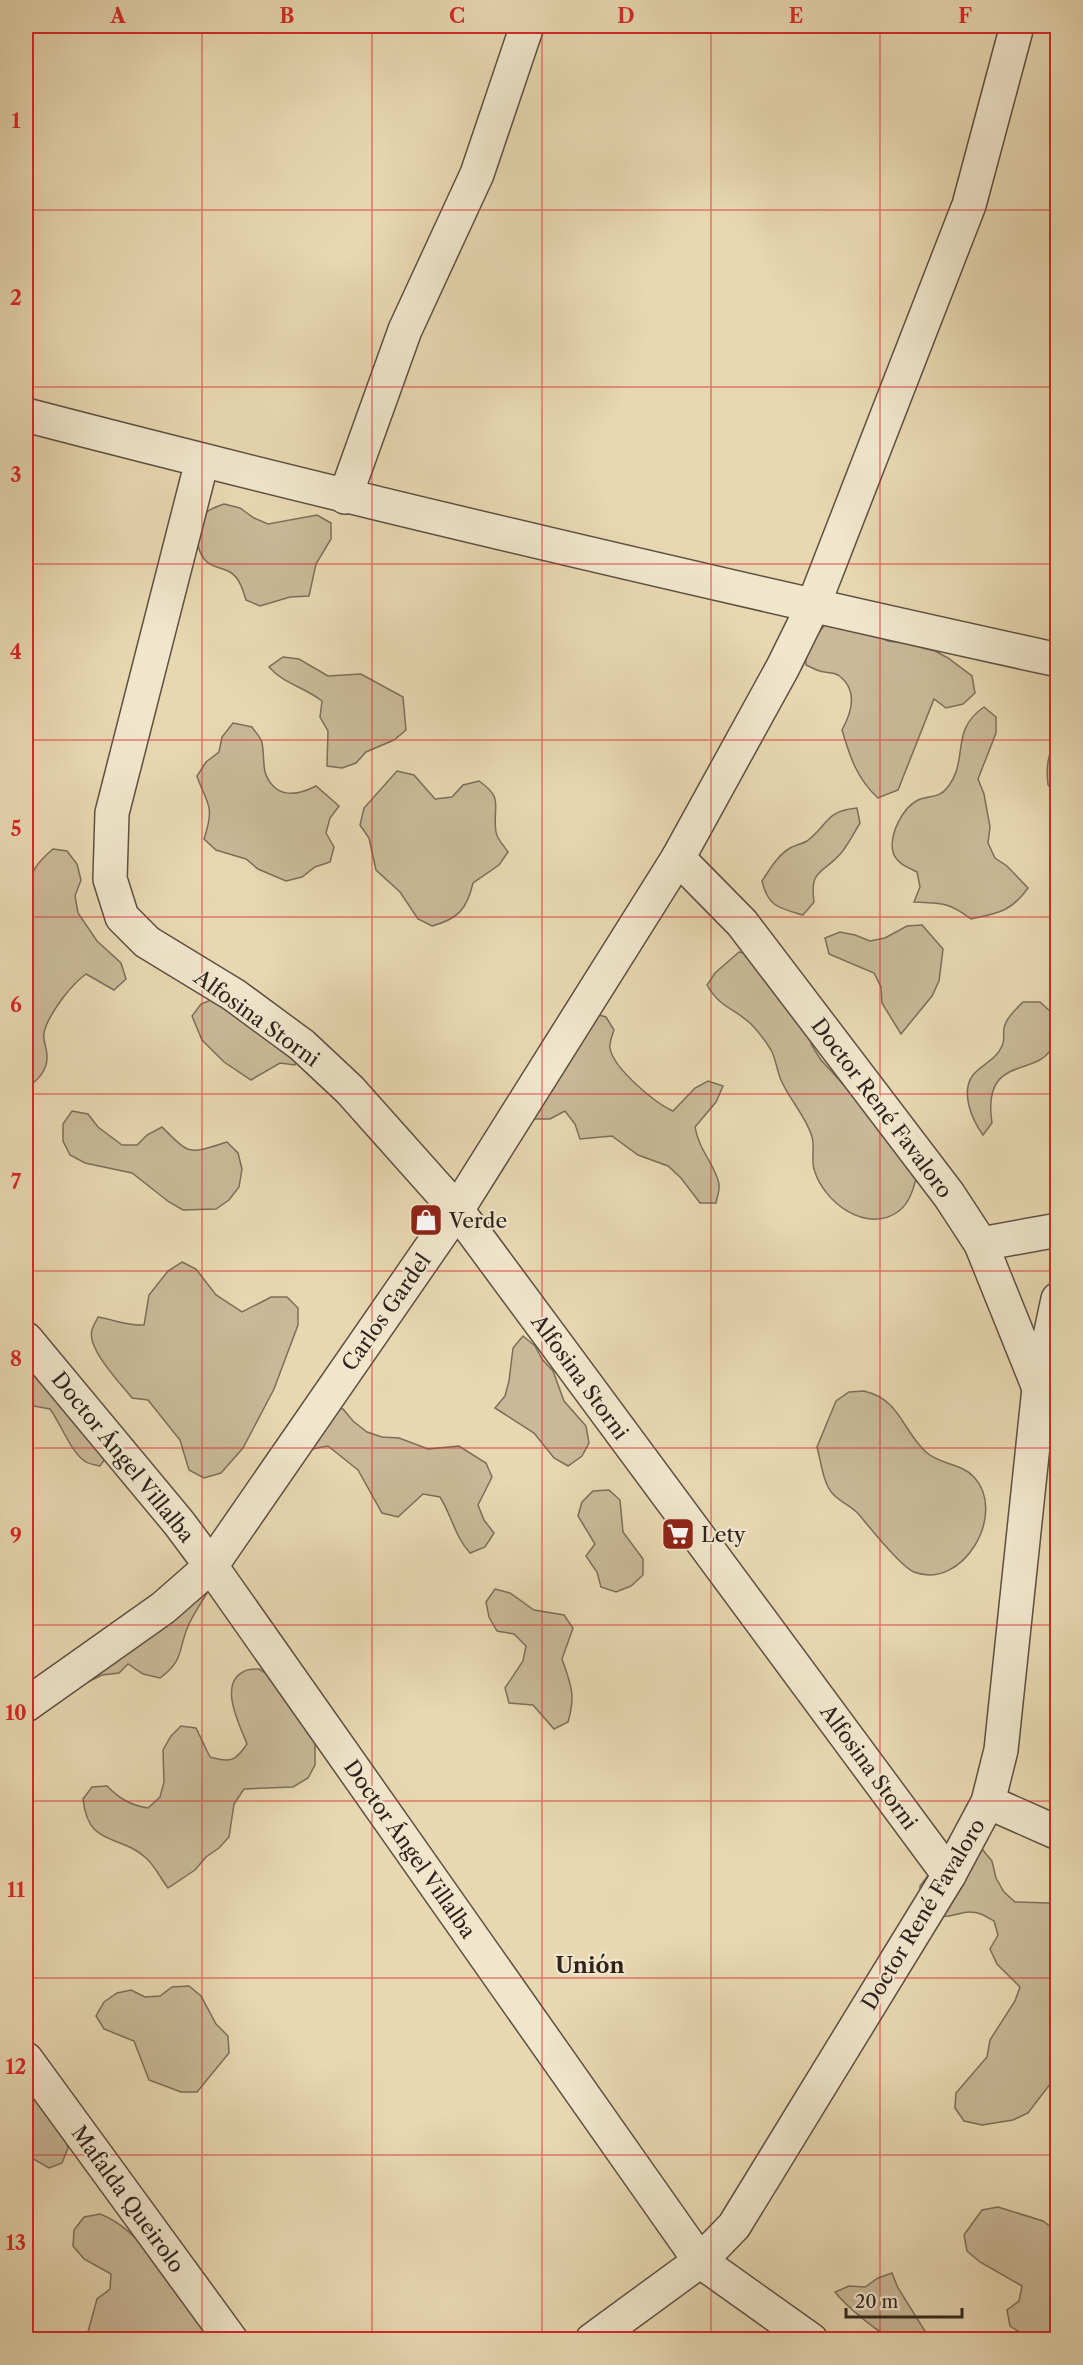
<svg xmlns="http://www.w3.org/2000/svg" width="1083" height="2365" font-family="'Libre Caslon Text',serif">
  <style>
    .green { fill: #c9b998; stroke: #7c6e5b; stroke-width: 1.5 }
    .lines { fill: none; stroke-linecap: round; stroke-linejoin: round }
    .minor-casing { stroke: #5d5043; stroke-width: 36 }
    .minor { stroke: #f0e6cc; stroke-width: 33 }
    .grid { fill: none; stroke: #d62828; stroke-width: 1.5; stroke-opacity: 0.55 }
    .labels { text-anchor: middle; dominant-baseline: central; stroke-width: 4.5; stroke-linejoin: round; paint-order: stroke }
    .street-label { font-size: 21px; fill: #2f231e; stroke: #f0e6cc }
    .poi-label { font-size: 21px; fill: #2f231e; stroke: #f0e6cc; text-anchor: start }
    .neighbourhood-label { font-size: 22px; font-weight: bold; fill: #2f231e; stroke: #f0e6cc }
    .neatline { fill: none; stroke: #d62828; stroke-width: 2 }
    .grid-label { font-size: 20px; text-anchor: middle; font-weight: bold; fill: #d62828 }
  </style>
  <rect width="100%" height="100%" fill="#e8d8b1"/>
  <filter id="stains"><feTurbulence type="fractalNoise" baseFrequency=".00333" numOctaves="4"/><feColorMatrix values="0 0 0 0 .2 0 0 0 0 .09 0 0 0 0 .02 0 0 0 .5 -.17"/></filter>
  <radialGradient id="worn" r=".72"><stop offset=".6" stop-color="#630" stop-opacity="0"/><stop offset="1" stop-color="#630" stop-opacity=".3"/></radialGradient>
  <g class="green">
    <path d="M224 504 240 508 254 518 268 524 317 515 331 523V539L316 564 309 596 290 597 260 606 246 600C243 590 239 577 230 572 221 567 212 568 205 560 194 548 196 524 207 512 211 508 219 506 224 504Z"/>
    <path d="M836 616 888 641 904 643 935 651 948 658 972 676 975 693 963 704 946 708 934 699 898 790 878 798C857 779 850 757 842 730 852 712 859 690 838 675 833 672 825 673 820 671 815 670 811 667 806 665L805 650 824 626Z"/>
    <path d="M283 657 299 659 328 676 361 674 403 697 406 730 394 740 366 752 356 763 342 768 327 766 328 731 320 717 322 701C303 686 285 685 269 667Z"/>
    <path d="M984 707 996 717V733L978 779 984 794 990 827 988 843 995 858 1007 866 1028 888C1011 912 998 913 971 919 949 902 941 903 914 902L920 887 917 872C907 867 896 863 893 852 889 835 902 808 918 800 927 795 939 799 947 788 970 759 949 731 984 707Z"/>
    <path d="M233 723 252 727C255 732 261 737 262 743 264 752 263 763 265 772 274 798 295 797 316 786L339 806 330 818 326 833 334 847 330 862 315 867 302 877 286 881 258 869 246 859 216 850 204 839C207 829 212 814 208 804 205 794 200 786 197 776L206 762 219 752 222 737Z"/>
    <path d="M1057 740 1058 794H1057L1048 785C1046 768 1047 755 1057 740Z"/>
    <path d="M397 771 414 775 435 799 452 797 463 785 479 781C505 799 492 806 496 832 497 839 504 846 508 852L499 865 473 883C467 909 458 919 432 926L418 919 400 892 376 870 369 838 360 825 364 808Z"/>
    <path d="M857 808 860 823C854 833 849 843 842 852 824 874 809 868 814 902L803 915C779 908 768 907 762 881 770 869 777 856 790 848 795 845 802 844 807 841 829 824 825 811 857 808Z"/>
    <path d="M53 849 67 851 77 864 81 880 75 896 78 913 97 941 121 963 126 979 114 990 86 974C71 985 53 1009 46 1026 40 1040 48 1046 47 1058 47 1070 37 1083 26 1086V892C31 872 37 862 53 849Z"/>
    <path d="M922 925 943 949 939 981 932 996 901 1034 882 1003 881 987 874 973 829 954 825 938 840 932 855 935 870 941 885 938 907 926Z"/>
    <path d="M739 952 754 955 796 1002 812 1046 821 1060 918 1166C916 1182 912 1201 899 1211 867 1235 823 1202 814 1169 811 1159 815 1147 812 1137 807 1118 789 1099 781 1080 777 1071 776 1059 771 1050 766 1042 758 1031 751 1024 734 1008 720 1008 707 985L715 973Z"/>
    <path d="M230 992 302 1049 295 1065 280 1063 251 1080 224 1062 202 1040 192 1016 201 1004Z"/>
    <path d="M1023 1002H1040L1051 1012C1052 1021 1056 1036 1053 1045 1040 1079 981 1052 992 1123L983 1135C972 1120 960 1092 973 1075 982 1064 996 1060 1002 1046 1005 1040 1003 1034 1004 1028 1006 1018 1016 1009 1023 1002Z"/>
    <path d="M592 1013 606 1017 614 1030C612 1036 609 1043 610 1048 613 1068 655 1103 673 1111L695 1088 708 1081 723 1086 716 1102 695 1127C699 1151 715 1164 719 1184 720 1190 717 1197 716 1203H700L681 1178 668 1166 638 1155 612 1136 580 1139 575 1124 565 1111 550 1119H533Z"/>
    <path d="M72 1111 88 1114 98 1127 122 1145H137L147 1135 162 1127C191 1156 188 1154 227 1142L238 1153 242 1169 239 1187 229 1200 216 1209 183 1210 169 1202 132 1173 85 1163 70 1155 63 1141V1124Z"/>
    <path d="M182 1262 196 1269 216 1295 242 1312 271 1297H287L298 1308V1325L274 1389 243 1448 221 1473 204 1478 189 1470 180 1440 148 1400 132 1398C121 1384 86 1348 92 1330 93 1326 96 1321 98 1317 116 1320 126 1326 144 1325L149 1295 168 1271Z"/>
    <path d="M523 1336 535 1346 542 1359 553 1371 564 1401 586 1426 589 1443 582 1456 568 1466 554 1458 534 1433 495 1408 505 1396 509 1381 513 1348Z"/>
    <path d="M26 1358 109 1453 100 1466C96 1465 89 1464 86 1462 71 1453 61 1424 50 1409L34 1406 26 1417Z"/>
    <path d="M864 1391C901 1400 901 1429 926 1452 940 1465 961 1463 974 1477 1008 1514 962 1591 914 1572 901 1567 871 1529 861 1517 854 1507 841 1503 833 1494 823 1484 821 1461 817 1447L836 1401 849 1392Z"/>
    <path d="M329 1406 343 1409 353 1421 367 1432 382 1437 399 1438 428 1449 459 1446 486 1463 492 1477 478 1505 484 1520 494 1533 485 1547 470 1553C455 1537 452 1516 440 1497L423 1494 398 1517 382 1513 358 1470 328 1446 312 1449Z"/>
    <path d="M609 1490 620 1500 623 1532 643 1559V1575L631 1586 616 1592 601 1587 597 1572 586 1556 595 1544 578 1516 582 1502 593 1491Z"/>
    <path d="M195 1583 207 1593C201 1603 195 1612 190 1622 177 1648 186 1659 160 1678L143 1674 128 1664 119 1673 102 1675 57 1697Z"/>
    <path d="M495 1589 510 1593 534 1610 564 1615 573 1628 562 1659C571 1685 576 1695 568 1722L554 1729 533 1705 509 1703 505 1688 523 1661 526 1646 514 1634 497 1631 489 1617 486 1602Z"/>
    <path d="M259 1669 287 1686 310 1727 315 1744V1765L308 1778 293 1787 244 1789 234 1804 229 1837 219 1848 206 1857 195 1870 168 1888C161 1879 155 1866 146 1858 119 1833 88 1848 83 1799L92 1787 107 1786C120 1799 130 1805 148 1808L160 1797 164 1782 163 1750 171 1736 181 1726 196 1728 210 1757C230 1763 236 1761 247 1744 240 1725 217 1683 245 1671 248 1669 255 1669 259 1669Z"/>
    <path d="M967 1846 982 1849 992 1861 996 1878 1004 1892 1015 1902 1049 1903 1057 1895V2075L1028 2113 1013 2120 982 2125 964 2121 955 2108 956 2093 987 2057 990 2040 1015 2001 1020 1987 997 1964 990 1949 998 1935 994 1921C990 1919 986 1916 981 1914 954 1905 947 1932 920 1902V1886L929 1874Z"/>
    <path d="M189 1986 201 1996 216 2024 228 2036 229 2053 197 2092H181L149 2080 134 2041 104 2029 96 2016 104 2002 117 1993 131 1990 145 1997 160 1996 172 1987Z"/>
    <path d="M34 2096 61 2115 68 2148 62 2163 49 2168 35 2160 26 2151V2097Z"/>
    <path d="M998 2207 1043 2221 1057 2232V2331C1036 2340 1029 2339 1010 2326L1007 2310 1019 2301 1022 2286 980 2262 967 2251 964 2235 982 2210Z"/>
    <path d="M100 2214C143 2230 181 2294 205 2333L216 2339H86L97 2299 110 2289 111 2274 84 2259 73 2246 74 2230 84 2217Z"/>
    <path d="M892 2273 898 2288 930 2339C920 2340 906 2342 896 2340 881 2336 845 2305 835 2292L849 2286 865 2287 878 2278Z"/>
  </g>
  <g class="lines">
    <defs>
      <g id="minor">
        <path d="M26 415C368 504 712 584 1058 660"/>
        <path d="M202 461 112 813 110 879 122 917 147 942 234 995 302 1045 350 1090 457 1210 949 1875"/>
        <path d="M345 497 405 330 477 174 527 26"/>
        <path d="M678 858 742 923 949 1195 981 1244 1039 1388"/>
        <path d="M981 1244 1058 1230"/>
        <path d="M26 1339 179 1523 211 1566 700 2261 811 2340"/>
        <path d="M26 1705 163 1608 211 1566 457 1210 678 858 783 667 813 606 969 205 1017 26"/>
        <path d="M988 1802 1058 1833"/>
        <path d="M26 2059 231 2340"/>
        <path d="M592 2340 700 2261 734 2226 949 1875 988 1802 1001 1750 1039 1388 1058 1299"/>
      </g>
    </defs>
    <use href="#minor" class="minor-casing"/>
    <use href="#minor" class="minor"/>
  </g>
  <path class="grid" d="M202 26V2340M372 26V2340M542 26V2340M711 26V2340M880 26V2340M26 210H1058M26 387H1058M26 564H1058M26 740H1058M26 917H1058M26 1094H1058M26 1271H1058M26 1448H1058M26 1625H1058M26 1801H1058M26 1978H1058M26 2155H1058"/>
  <defs>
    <symbol id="shop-square" viewBox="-11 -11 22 22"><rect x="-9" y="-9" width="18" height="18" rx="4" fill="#8f2418" stroke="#f0e6cc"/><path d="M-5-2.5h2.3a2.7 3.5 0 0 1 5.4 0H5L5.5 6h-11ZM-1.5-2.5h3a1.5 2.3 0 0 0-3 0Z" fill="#fff"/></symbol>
    <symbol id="supermarket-square" viewBox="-11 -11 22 22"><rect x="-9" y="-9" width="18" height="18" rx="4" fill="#8f2418" stroke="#f0e6cc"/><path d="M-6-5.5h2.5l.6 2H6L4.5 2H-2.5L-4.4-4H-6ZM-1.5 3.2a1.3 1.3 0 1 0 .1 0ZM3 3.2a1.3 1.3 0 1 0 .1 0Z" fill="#fff"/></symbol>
  </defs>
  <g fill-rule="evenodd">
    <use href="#shop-square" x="407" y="1201" width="38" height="38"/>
    <use href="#supermarket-square" x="659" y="1515" width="38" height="38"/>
  </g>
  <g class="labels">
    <g class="street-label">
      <text transform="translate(257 1018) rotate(36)">Alfosina Storni</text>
      <text transform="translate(882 1108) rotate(53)">Doctor René Favaloro</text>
      <text transform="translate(386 1312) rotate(-55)">Carlos Gardel</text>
      <text transform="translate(580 1377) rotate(54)">Alfosina Storni</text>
      <text transform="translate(123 1457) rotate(51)">Doctor Ángel Villalba</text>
      <text transform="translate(869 1767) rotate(54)">Alfosina Storni</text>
      <text transform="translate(410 1849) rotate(55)">Doctor Ángel Villalba</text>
      <text transform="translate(923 1914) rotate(-59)">Doctor René Favaloro</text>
      <text transform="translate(128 2199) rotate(54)">Mafalda Queirolo</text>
    </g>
    <g class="poi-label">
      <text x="449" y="1220">Verde</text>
      <text x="701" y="1534">Lety</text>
    </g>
    <g class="neighbourhood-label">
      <text x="590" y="1965">Unión</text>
    </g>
  </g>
  <rect width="1083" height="2365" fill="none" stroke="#e8d8b1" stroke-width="66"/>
  <path d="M846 2308v9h116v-9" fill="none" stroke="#2f231e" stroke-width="3"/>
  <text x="855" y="2308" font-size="18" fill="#2f231e" stroke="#f0e6cc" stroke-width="4.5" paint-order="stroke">20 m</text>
  <rect x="33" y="33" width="1017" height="2299" class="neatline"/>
  <g class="grid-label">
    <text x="118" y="23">A</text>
    <text x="287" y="23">B</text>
    <text x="457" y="23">C</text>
    <text x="626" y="23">D</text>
    <text x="796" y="23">E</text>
    <text x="965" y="23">F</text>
    <text x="16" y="128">1</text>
    <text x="16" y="305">2</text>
    <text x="16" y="482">3</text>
    <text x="16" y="659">4</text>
    <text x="16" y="836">5</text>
    <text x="16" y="1012">6</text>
    <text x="16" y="1189">7</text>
    <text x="16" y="1366">8</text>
    <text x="16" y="1543">9</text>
    <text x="16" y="1720">10</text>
    <text x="16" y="1897">11</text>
    <text x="16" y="2074">12</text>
    <text x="16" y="2250">13</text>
  </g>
  <rect width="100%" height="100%" filter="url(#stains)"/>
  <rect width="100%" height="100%" fill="url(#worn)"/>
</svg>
